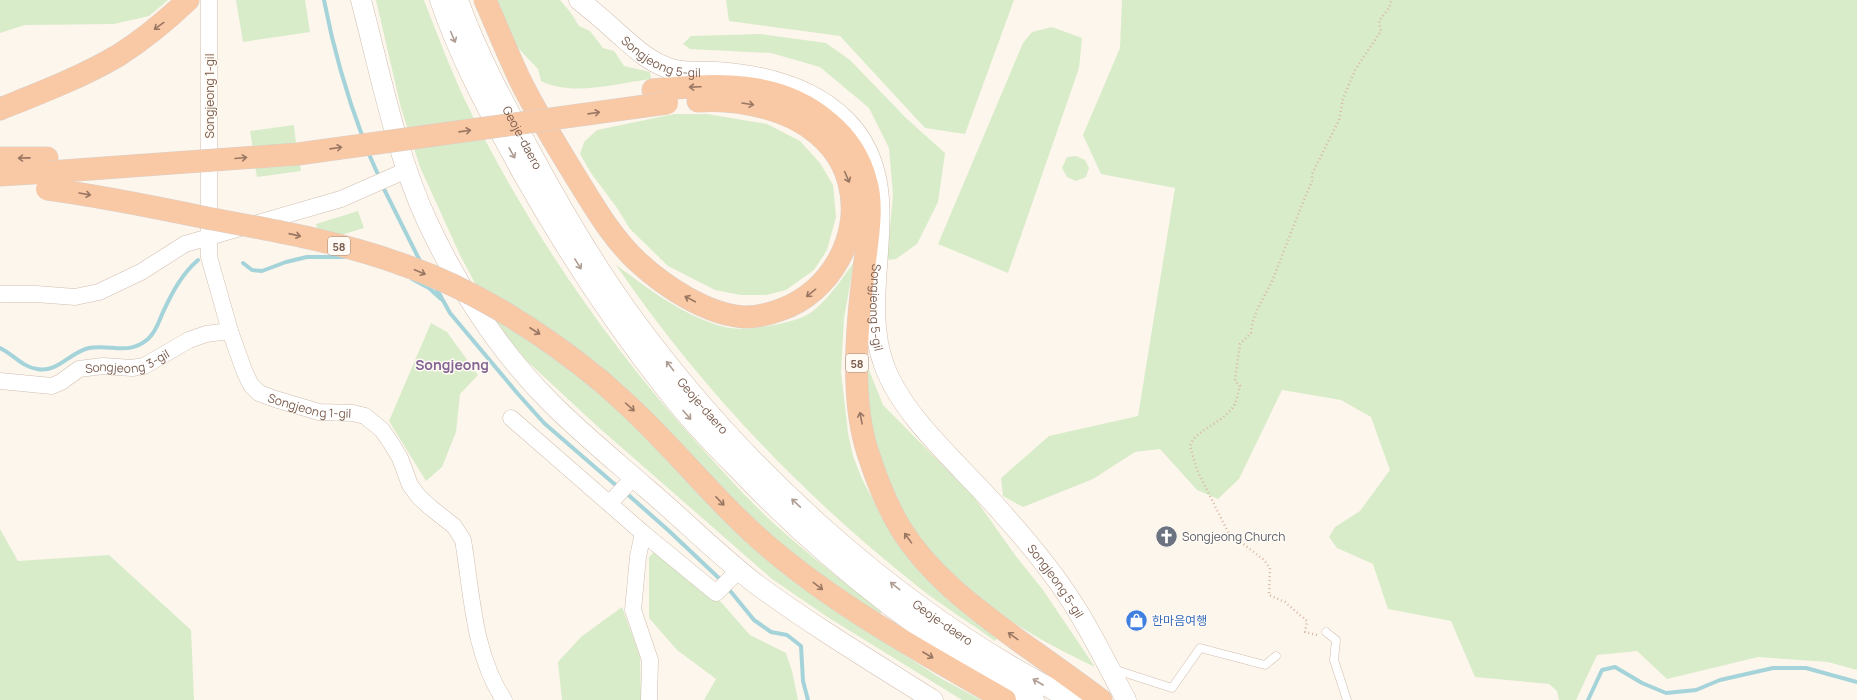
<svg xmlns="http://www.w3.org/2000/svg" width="1857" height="700" font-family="Manrope,'Noto Sans KR',sans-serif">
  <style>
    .green { fill: #d8ecc9 }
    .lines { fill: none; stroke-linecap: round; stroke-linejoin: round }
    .stream { stroke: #a5d3da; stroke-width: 4 }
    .service-casing { stroke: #d1beb0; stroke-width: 9 }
    .minor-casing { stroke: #d1beb0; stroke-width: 17 }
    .tertiary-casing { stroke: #d1beb0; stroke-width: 21 }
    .trunk-casing { stroke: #dad1cd; stroke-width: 23 }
    .path { stroke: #d9b8a5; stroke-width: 2.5; stroke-dasharray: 1 3; stroke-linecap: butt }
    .service { stroke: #fff; stroke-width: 8 }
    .minor { stroke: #fff; stroke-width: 16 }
    .tertiary { stroke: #fff; stroke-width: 20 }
    .trunk { stroke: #f9c8a4; stroke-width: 22 }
    .trunk-bridge-casing { stroke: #dad1cd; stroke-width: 23; stroke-linecap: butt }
    .trunk-bridge { stroke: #f9c8a4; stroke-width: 22 }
    .oneway { stroke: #9a7763 }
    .oneway2 { stroke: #af9d94 }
    .labels { text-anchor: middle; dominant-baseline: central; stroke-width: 3; stroke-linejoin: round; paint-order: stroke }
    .shield { fill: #fffaf3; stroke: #a28b7f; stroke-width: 1 }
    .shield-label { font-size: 11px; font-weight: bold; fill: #7a5c4d }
    .street-label { font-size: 12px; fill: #7a5c4d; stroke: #fffaf3 }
    .worship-label { font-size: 12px; fill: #5b616d; stroke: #fffaf3; text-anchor: start }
    .shop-label { font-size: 12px; fill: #366cbe; stroke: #fffaf3; text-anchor: start }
    .quarter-label { font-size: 14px; font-weight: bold; fill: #846695; stroke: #fffaf3 }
  </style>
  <rect width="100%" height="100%" fill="#fdf6ec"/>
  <g class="green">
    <path d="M0 0H168L149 16 114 24 25 25 0 33Z"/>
    <path d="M236 0H305L310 32 243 42Z"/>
    <path d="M376 0H424C436 31 448 63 462 94 523 221 603 339 698 444 724 473 750 502 779 528 812 558 847 584 882 612L862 628 942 679 981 700H962L829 618 772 579 597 426 527 361 497 325 460 255 420 167 401 108Z"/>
    <path d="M496 0H560L571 13 579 26 590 31 603 48 614 51 624 66 650 72 651 79C617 83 573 97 541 81L538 69 517 47Z"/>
    <path d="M726 0H1014L965 134 925 128 840 36 729 21Z"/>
    <path d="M1122 0H1857V670L1828 662 1758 657 1667 679 1637 651 1597 655 1576 700H1559L1557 691 1549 684 1475 677 1451 621 1388 609 1373 564 1337 548 1329 537 1335 527 1360 511 1390 470 1371 417 1341 400 1282 390 1239 479 1218 499 1197 490 1160 449 1135 452 1093 479 1023 507 1003 496 1001 478 1049 436 1138 416 1175 188 1101 174 1083 135 1120 48Z"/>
    <path d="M1052 27 1082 38 1079 68 1008 273 938 244 1023 43 1032 32Z"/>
    <path d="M760 34 826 43 850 60 906 118 945 153 938 202 917 244 896 259 887 260 893 195 889 148 869 108 820 67 771 53 690 49 683 44 691 36Z"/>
    <path d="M674 114H707L767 124 800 141 820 163 833 185 836 217 827 250 814 270 786 290 766 295H741L715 290 668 266 630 229 617 208 591 173 580 154 584 142 597 130Z"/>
    <path d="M294 125 296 143 253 149 250 131Z"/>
    <path d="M298 153 301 171 257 177 254 160Z"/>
    <path d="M1076 156 1085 160 1089 168 1086 177 1076 181 1067 177 1062 168 1067 157Z"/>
    <path d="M358 211 364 228 321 241 316 224Z"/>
    <path d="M854 262 844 318 841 372 848 433 853 456 862 479 889 530 998 636 995 641C971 623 945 608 921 589 804 497 700 388 616 265 649 289 682 315 721 326 736 331 758 328 773 325 785 323 803 319 813 311 830 297 841 280 854 262Z"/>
    <path d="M431 323 447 332 478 375 460 394 456 432 442 467 426 481 389 421Z"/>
    <path d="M865 360 883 405 974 497 1015 555 1043 590 1095 667C1028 636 959 594 915 532 904 515 895 494 887 475 878 453 870 431 867 408 865 392 866 376 865 360Z"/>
    <path d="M0 529 18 561 109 555 191 630 194 700H0Z"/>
    <path d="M654 552 720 601 750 635 786 653 792 671 798 700H704L716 679 677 650 649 618V557Z"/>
    <path d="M622 607 640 657 641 700H562L558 662 581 637Z"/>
  </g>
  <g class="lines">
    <g class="stream">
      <path d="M324 0C333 47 346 93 363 138"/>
      <path d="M368 152 380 179"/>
      <path d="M382 185 421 263"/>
      <path d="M243 263 252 270 262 271 286 262 307 257H345"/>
      <path d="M412 279 429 288 441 299"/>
      <path d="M435 286 450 313 518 394 544 423 619 488"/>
      <path d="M0 348C13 354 22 367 37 369 58 373 70 352 89 348 112 344 128 356 148 339 157 331 159 320 164 310 173 291 182 274 198 260"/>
      <path d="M625 492 668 530 723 582"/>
      <path d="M727 587 754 620 771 632 787 635 801 646 803 681 808 700"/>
      <path d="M1588 700 1602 670 1615 667 1642 683 1666 693 1696 690 1720 680 1773 668H1806L1857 682"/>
    </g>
    <defs>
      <g id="service">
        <path d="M1326 632 1336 640 1334 660 1347 700"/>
        <path d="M1113 669 1172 688 1200 648 1265 665 1276 656"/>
      </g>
      <g id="minor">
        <path id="s1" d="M209 0V257L230 331 245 373 251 385 259 393 275 399 319 412 353 413 365 416 382 430 391 443 400 458 410 485 419 497 431 508 454 526 463 540C472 593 473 653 504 700"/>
        <path d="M2 294H36L75 297 99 292 141 272 185 244 341 199 407 170"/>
        <path id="s2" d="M0 381 52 386 61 382 79 369 103 366 132 368 144 366 189 340 206 334 230 331"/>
        <path d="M511 418 643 533"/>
        <path d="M610 503 634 477"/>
        <path d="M649 700 650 660 633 610 638 557 643 533 716 593 739 570"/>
      </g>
      <g id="tertiary">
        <path d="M361 0C380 72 396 154 427 221 458 287 500 352 551 403 581 433 614 460 646 488 683 519 717 554 756 584 813 626 873 662 933 700"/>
        <path d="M440 0C461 62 492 117 523 174 566 250 614 324 669 393 689 419 712 443 735 466 822 558 923 638 1034 700"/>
        <path id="s3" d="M458 0C476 51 502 99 528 147 558 203 590 258 627 310 741 468 898 612 1073 700"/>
        <path id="s4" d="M579 0C593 11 607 23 620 35 635 48 648 61 668 68 682 74 701 71 716 72 762 75 812 87 846 121 912 188 855 286 884 365 904 420 964 468 1002 513 1029 543 1056 575 1077 610 1095 639 1110 670 1126 700"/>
      </g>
      <g id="trunk">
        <path d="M485 0C497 27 508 55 521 82 539 118 561 153 582 187 598 213 615 241 638 262 664 286 707 315 745 317 756 317 769 314 780 310 830 293 863 236 849 183 839 143 804 118 766 108 744 102 721 99 698 101"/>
        <path d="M653 90C714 84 780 79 829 123 847 138 860 158 866 181 874 206 867 243 864 269 857 324 850 399 868 453 876 478 887 506 901 529 930 576 976 609 1019 641 1046 660 1074 680 1101 700"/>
        <path d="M0 109C40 93 82 77 119 55 144 39 167 20 188 0"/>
        <path d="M0 158H47"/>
        <path d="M0 175 49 172"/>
        <path d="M601 381C613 392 625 402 637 414 683 458 722 508 771 549 842 609 925 654 1005 700"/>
      </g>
    </defs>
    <use href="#service" class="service-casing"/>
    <use href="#minor" class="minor-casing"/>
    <use href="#tertiary" class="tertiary-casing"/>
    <use href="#trunk" class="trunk-casing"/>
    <path class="path" d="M1317 635 1305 632 1307 621 1285 602 1269 595 1270 568 1264 560 1228 532 1197 470 1190 446C1195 429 1225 423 1235 404 1237 399 1238 392 1240 386L1235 381 1240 344 1251 333C1252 313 1265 297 1273 279 1286 246 1298 213 1312 181V174L1339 120 1343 99 1355 70 1381 31 1379 21 1389 8 1392 0"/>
    <use href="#service" class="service"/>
    <use href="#minor" class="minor"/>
    <use href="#tertiary" class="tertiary"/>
    <use href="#trunk" class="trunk"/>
    <defs>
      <g id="trunk-bridge">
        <path d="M49 172 298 154 667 103"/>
        <path d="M47 189C101 196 154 207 207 218 271 230 337 241 398 263 473 288 540 331 601 381"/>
      </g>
    </defs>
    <use href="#trunk-bridge" class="trunk-bridge-casing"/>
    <use href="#trunk-bridge" class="trunk-bridge"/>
  </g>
  <defs><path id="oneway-shaft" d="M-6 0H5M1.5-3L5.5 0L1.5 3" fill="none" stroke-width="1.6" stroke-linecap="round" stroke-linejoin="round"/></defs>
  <g class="oneway">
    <use href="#oneway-shaft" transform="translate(159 26) rotate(144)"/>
    <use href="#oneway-shaft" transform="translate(695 87) rotate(178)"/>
    <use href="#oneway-shaft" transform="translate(748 104) rotate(9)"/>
    <use href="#oneway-shaft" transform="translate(594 113) rotate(-8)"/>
    <use href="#oneway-shaft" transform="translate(465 131) rotate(-8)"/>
    <use href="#oneway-shaft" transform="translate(336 148) rotate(-8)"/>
    <use href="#oneway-shaft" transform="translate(24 158) rotate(179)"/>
    <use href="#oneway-shaft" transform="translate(241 158) rotate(-5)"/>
    <use href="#oneway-shaft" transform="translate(847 177) rotate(67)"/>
    <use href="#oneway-shaft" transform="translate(85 194) rotate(10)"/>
    <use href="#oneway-shaft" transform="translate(295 235) rotate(13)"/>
    <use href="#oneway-shaft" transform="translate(420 272) rotate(23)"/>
    <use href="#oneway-shaft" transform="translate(811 293) rotate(141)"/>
    <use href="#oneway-shaft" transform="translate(690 299) rotate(-152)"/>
    <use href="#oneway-shaft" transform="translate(535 331) rotate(33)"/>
    <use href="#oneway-shaft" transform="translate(630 407) rotate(42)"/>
    <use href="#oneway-shaft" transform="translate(861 418) rotate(-101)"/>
    <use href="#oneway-shaft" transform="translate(720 501) rotate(46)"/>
    <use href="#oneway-shaft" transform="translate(908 538) rotate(-126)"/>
    <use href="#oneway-shaft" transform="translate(818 586) rotate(38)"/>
    <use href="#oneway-shaft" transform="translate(1013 636) rotate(-144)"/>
    <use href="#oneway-shaft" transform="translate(928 655) rotate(30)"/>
  </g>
  <g class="oneway2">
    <use href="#oneway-shaft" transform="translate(453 37) rotate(67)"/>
    <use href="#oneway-shaft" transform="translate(512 153) rotate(61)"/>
    <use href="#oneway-shaft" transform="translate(578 264) rotate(58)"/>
    <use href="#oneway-shaft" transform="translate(670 366) rotate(-128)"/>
    <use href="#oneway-shaft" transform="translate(687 415) rotate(49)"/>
    <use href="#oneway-shaft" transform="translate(796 503) rotate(-137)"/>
    <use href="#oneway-shaft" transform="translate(895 586) rotate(-142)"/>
    <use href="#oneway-shaft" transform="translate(1038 682) rotate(-150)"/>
  </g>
  <defs>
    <symbol id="church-disc" viewBox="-11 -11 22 22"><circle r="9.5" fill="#6b7280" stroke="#fffaf3"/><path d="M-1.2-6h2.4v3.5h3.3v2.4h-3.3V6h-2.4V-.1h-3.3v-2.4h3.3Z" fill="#fff"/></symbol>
    <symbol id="shop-disc" viewBox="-11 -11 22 22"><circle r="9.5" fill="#3f7fe0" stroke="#fffaf3"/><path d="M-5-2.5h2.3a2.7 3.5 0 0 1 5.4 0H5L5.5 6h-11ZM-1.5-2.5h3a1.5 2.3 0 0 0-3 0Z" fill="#fff"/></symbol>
  </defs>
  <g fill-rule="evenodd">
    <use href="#church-disc" x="1154" y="524" width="25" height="25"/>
    <use href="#shop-disc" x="1124" y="608" width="25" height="25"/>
  </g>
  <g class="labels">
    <g class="shield">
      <rect x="328" y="237" width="22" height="18" rx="3"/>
      <rect x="846" y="354" width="22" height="18" rx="3"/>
    </g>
    <g class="shield-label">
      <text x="339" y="246">58</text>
      <text x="857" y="363">58</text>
    </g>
    <g class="street-label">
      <text stroke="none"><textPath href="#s4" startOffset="102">Songjeong 5-gil</textPath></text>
      <text transform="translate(209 96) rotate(-90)">Songjeong 1-gil</text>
      <text stroke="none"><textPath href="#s3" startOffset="152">Geoje-daero</textPath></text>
      <text stroke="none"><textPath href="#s4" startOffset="498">Songjeong 5-gil</textPath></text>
      <text stroke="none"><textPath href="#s2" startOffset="134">Songjeong 3-gil</textPath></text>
      <text stroke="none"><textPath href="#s1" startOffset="456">Songjeong 1-gil</textPath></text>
      <text stroke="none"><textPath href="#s3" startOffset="476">Geoje-daero</textPath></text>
      <text stroke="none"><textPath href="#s4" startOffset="834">Songjeong 5-gil</textPath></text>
      <text stroke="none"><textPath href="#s3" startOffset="800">Geoje-daero</textPath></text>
    </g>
    <g class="worship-label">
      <text x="1182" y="536">Songjeong Church</text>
    </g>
    <g class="shop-label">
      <text x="1152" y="620">한마음여행</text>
    </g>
    <g class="quarter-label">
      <text x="452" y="364">Songjeong</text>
    </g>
  </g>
</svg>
